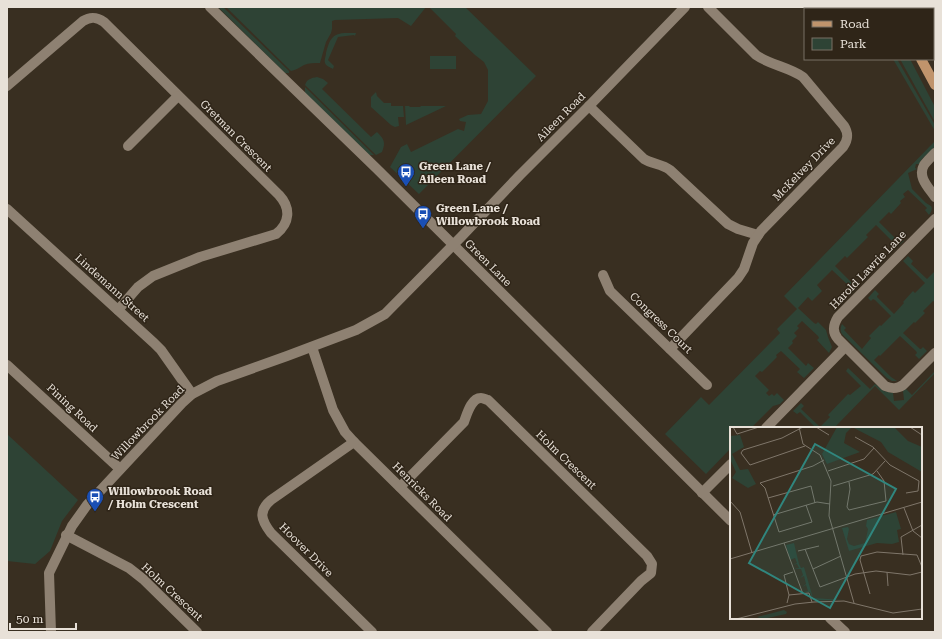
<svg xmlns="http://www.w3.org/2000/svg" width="942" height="639" font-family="'Roboto Serif',serif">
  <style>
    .green { fill: #2e4335 }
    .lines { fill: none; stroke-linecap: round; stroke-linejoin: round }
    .minor { stroke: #8e8172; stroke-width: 10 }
    .major { stroke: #c0946c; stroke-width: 10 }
    .labels { text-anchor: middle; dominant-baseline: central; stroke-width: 3; stroke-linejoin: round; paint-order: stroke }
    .street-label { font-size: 11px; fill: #e8e1d8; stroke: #2f2518 }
    .poi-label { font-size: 11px; font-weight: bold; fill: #e8e1d8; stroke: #2f2518; text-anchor: start }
    .inset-road { fill: none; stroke: #7f766a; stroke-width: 1 }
    .view { fill: #30867e; fill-opacity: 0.15; stroke: #30867e; stroke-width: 2 }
    .inset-edge { fill: none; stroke: #e8e1d8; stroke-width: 2 }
  </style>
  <rect width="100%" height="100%" fill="#392f21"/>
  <g class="green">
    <path d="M218 7H223L289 71V73H285Z"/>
    <path d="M226 7H426L411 26 398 18 335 20 332 21V29L331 33 326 42 320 63C314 63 309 63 304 65 299 68 296 70 291 71Z"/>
    <path d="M429 7H465L536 76 419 194 390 167 401 147 407 144 411 152 458 129 464 131 466 122 460 121 459 119 468 115 481 114 488 101V70L484 62 475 55 455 36 456 34Z"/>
    <path d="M344 33H356L355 36 354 35 338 37 328 60 334 66 333 69C330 67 326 66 325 63 324 60 326 56 326 53 329 42 331 34 344 33Z"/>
    <rect x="430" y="56" width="26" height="13"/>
    <path d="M893 59H897L935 125V131Z"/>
    <path d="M900 59H910L935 107V122Z"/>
    <path d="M317 77 323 79 328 83 322 89 371 137 377 132C384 139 386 142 382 152L376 155 305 85C307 79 311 78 317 77Z"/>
    <path d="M305 87 374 155H369L305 93Z"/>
    <path d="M376 92 377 96 384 103H391V106H403L404 117H398L399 126 395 127 391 125 371 107V97Z"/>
    <path d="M405 106H409L410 107H420L421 106H446L406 125Z"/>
    <path d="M935 141V147L922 159 919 164H916L915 168 917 169 908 173 912 189 926 203 931 206C933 209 931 212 929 215L925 210 927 208 908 190 903 194 905 197 900 201 901 203 891 214 889 212 879 222 895 238 897 239 899 237 904 241 895 249 891 245 893 242 876 225 866 235 868 237 847 258 845 256 835 266 852 283 854 280 860 285 851 294 848 290 850 288 849 286 832 270 817 285 822 291 812 301 808 297 798 308 814 323 816 324 818 322 826 330 828 337 832 347 829 353 817 340 819 338 818 336 802 321 797 326 799 328 794 333 797 336 792 341 793 343 788 348 806 366 808 363 814 368 804 378 797 372 800 369 781 351 776 355 777 357 762 372 760 371 755 376 769 390 766 393 769 396 772 394 774 396 777 393 784 400 780 404 773 406 751 428H731V448L706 474 665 434 701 397 709 405 780 333 777 329 797 309 784 296Z"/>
    <path d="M908 256 913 261 911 264 927 279 935 271V302L933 301 923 311 925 313 915 323 914 322 903 333 920 349H921L923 347 927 351 919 359 915 355 917 353 916 351 900 336 880 356 879 355 874 360 891 377 897 381H892L887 378 843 335C840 332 840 328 842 324L846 328 844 330 862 349 871 338 869 336 880 325 881 326 891 316 875 300 873 299 871 301 868 298 875 290 879 294 877 296V297L894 314 904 303 903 302 913 291 915 293 925 283 903 261Z"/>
    <path d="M848 368 870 389 875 384 884 391 893 393 894 401 904 400 903 391 906 389 912 395 935 371V373L899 410 875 386 834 428H816L800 412 797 414 793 411 801 403 804 406 801 409 820 427 830 417 828 415 848 394 850 395 861 386 846 371Z"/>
    <path d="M7 434 78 500 62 521 50 551 35 564 7 561Z"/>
  </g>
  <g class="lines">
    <g class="minor">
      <path d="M210 7 376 168 731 521"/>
      <path d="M7 86 83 21C91 16 97 17 104 22L279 195C291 208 290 223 276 234L200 257 153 276 138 287 118 310"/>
      <path d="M589 106 644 159C652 164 662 164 670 170L728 224 738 229 758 235"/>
      <path d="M128 146 178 96"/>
      <path d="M935 153C931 157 927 161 924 165 917 177 929 188 935 197"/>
      <path d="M7 209 154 343 161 350 192 394"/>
      <path d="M935 219 838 317C833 325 832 332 838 339L885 386C892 389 897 389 903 385L935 353"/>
      <path d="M603 275 610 291 707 385"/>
      <path d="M312 347 333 410 345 432 354 442 547 632"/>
      <path d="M670 349 738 278 744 269 753 243 761 231 843 147C848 140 849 134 844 126L803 77C789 67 770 65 756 55L708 7"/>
      <path d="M7 365 120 469"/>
      <path d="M766 428 845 347"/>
      <path d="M354 442 271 500C258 511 261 520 271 533L372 632"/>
      <path d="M400 487 464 422C467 414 471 398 481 398 484 398 486 400 488 400L647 556 652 564 651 573 641 581 592 632"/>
      <path d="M702 493 731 464"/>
      <path d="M66 535 129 568 143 579 197 632"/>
      <path d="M830 618 845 632"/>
      <path d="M51 632 49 573 72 526 87 505 182 403 192 394 217 381 287 356 356 330 385 314 461 237 520 175 589 106 685 7"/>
    </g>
    <g class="major">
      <path d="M891 7 893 9"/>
      <path d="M921 59 935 85"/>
    </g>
  </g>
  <defs>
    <symbol id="bus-pin" viewBox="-11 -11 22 30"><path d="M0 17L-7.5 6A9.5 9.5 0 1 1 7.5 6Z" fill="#1a4fb4" stroke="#2f2518"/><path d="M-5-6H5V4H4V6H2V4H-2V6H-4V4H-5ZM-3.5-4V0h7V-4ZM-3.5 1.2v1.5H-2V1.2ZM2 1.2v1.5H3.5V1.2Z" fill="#fff"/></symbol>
  </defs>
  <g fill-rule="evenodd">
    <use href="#bus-pin" x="396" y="162" width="20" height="27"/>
    <use href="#bus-pin" x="413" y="204" width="20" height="27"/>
    <use href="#bus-pin" x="85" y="487" width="20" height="27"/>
  </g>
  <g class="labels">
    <g class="street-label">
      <text transform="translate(561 117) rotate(-45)">Aileen Road</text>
      <text transform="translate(236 136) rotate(45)">Gretman Crescent</text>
      <text transform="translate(804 169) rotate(-46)">McKelvey Drive</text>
      <text transform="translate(488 263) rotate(45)">Green Lane</text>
      <text transform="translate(868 270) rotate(-46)">Harold Lawrie Lane</text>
      <text transform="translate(112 288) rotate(42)">Lindemann Street</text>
      <text transform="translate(661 323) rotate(44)">Congress Court</text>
      <text transform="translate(72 408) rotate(43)">Pining Road</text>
      <text transform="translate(148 423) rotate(-46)">Willowbrook Road</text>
      <text transform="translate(566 460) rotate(44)">Holm Crescent</text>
      <text transform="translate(422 492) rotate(45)">Henricks Road</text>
      <text transform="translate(306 550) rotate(45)">Hoover Drive</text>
      <text transform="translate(172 592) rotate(43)">Holm Crescent</text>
    </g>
    <g class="poi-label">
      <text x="419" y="166">Green Lane /<tspan x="419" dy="13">Aileen Road</tspan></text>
      <text x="436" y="208">Green Lane /<tspan x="436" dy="13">Willowbrook Road</tspan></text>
      <text x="108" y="491">Willowbrook Road<tspan x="108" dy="13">/ Holm Crescent</tspan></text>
    </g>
  </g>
  <g transform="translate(730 427)">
    <rect width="192" height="192" fill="#392f21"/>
    <path d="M107 0H122L116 6 114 16 130 25 97 37 92 27ZM122 0 165 1 178 14 192 20V45L158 25 151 15ZM10 8 14 20 2 27 10 43 18 42 26 57 18 61 2 51 6 45 0 32V9ZM166 85 171 102 167 103 169 115 162 117 147 116 119 124 112 101 118 100 119 102 117 112 119 117 124 119 135 116 138 102 136 99 132 100 136 99 137 93ZM64 116 69 137 71 141 74 140 83 171 115 173H83L80 165H74L78 164 76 158 72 160 76 157 74 149 70 151 73 148 71 142H63L69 141 67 137 63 138 67 136 65 131 60 133 56 118ZM54 183 57 185 56 187 33 192 27 190Z" fill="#2e4335"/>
    <path class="inset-road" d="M3 0 7 7 29 0M69 0 73 17 90 28 101 54 99 89 124 176M73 0 52 11 13 23 11 26 20 38 75 19M86 0 99 8M180 0 192 8M125 10 143 20 160 38 189 54 188 64 176 66M98 44 134 32 144 21M119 55 120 62 117 80 119 83 156 74 154 54 147 44M103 59 143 47 155 34M38 71 81 59 85 76M0 74 10 85 22 126M76 78 82 95 49 105 35 61 30 56 83 39 94 33M174 81 183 104 192 111M43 88 87 75 100 77M54 116 73 167M75 122 90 160 125 147 146 144 180 148 192 145M68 124 89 119M173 128 171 110 192 98M0 132 192 75M83 142 111 129M157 145 158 159M140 167 130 133 131 129 147 125 187 128 192 140M59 168 79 166 82 175M57 176 59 168 54 148 63 145M6 192 65 177 84 175 114 174 163 186 192 182"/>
    <path class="view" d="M85 17 166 62 100 181 19 136Z"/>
    <rect width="192" height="192" class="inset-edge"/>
  </g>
  <rect width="942" height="639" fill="none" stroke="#e8e1d8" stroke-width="16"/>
  <rect x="804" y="8" width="130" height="52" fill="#2f2518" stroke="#797065"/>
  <rect x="812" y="21" width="20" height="6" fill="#c0946c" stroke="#797065"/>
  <text x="840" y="28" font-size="12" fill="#e8e1d8">Road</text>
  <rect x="812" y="38" width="20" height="12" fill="#2e4335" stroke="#797065"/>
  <text x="840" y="48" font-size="12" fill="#e8e1d8">Park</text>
  <path d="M10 623v6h66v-6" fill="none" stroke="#e8e1d8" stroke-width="2"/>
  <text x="16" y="623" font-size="12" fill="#e8e1d8" stroke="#2f2518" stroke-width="3" paint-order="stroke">50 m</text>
</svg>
